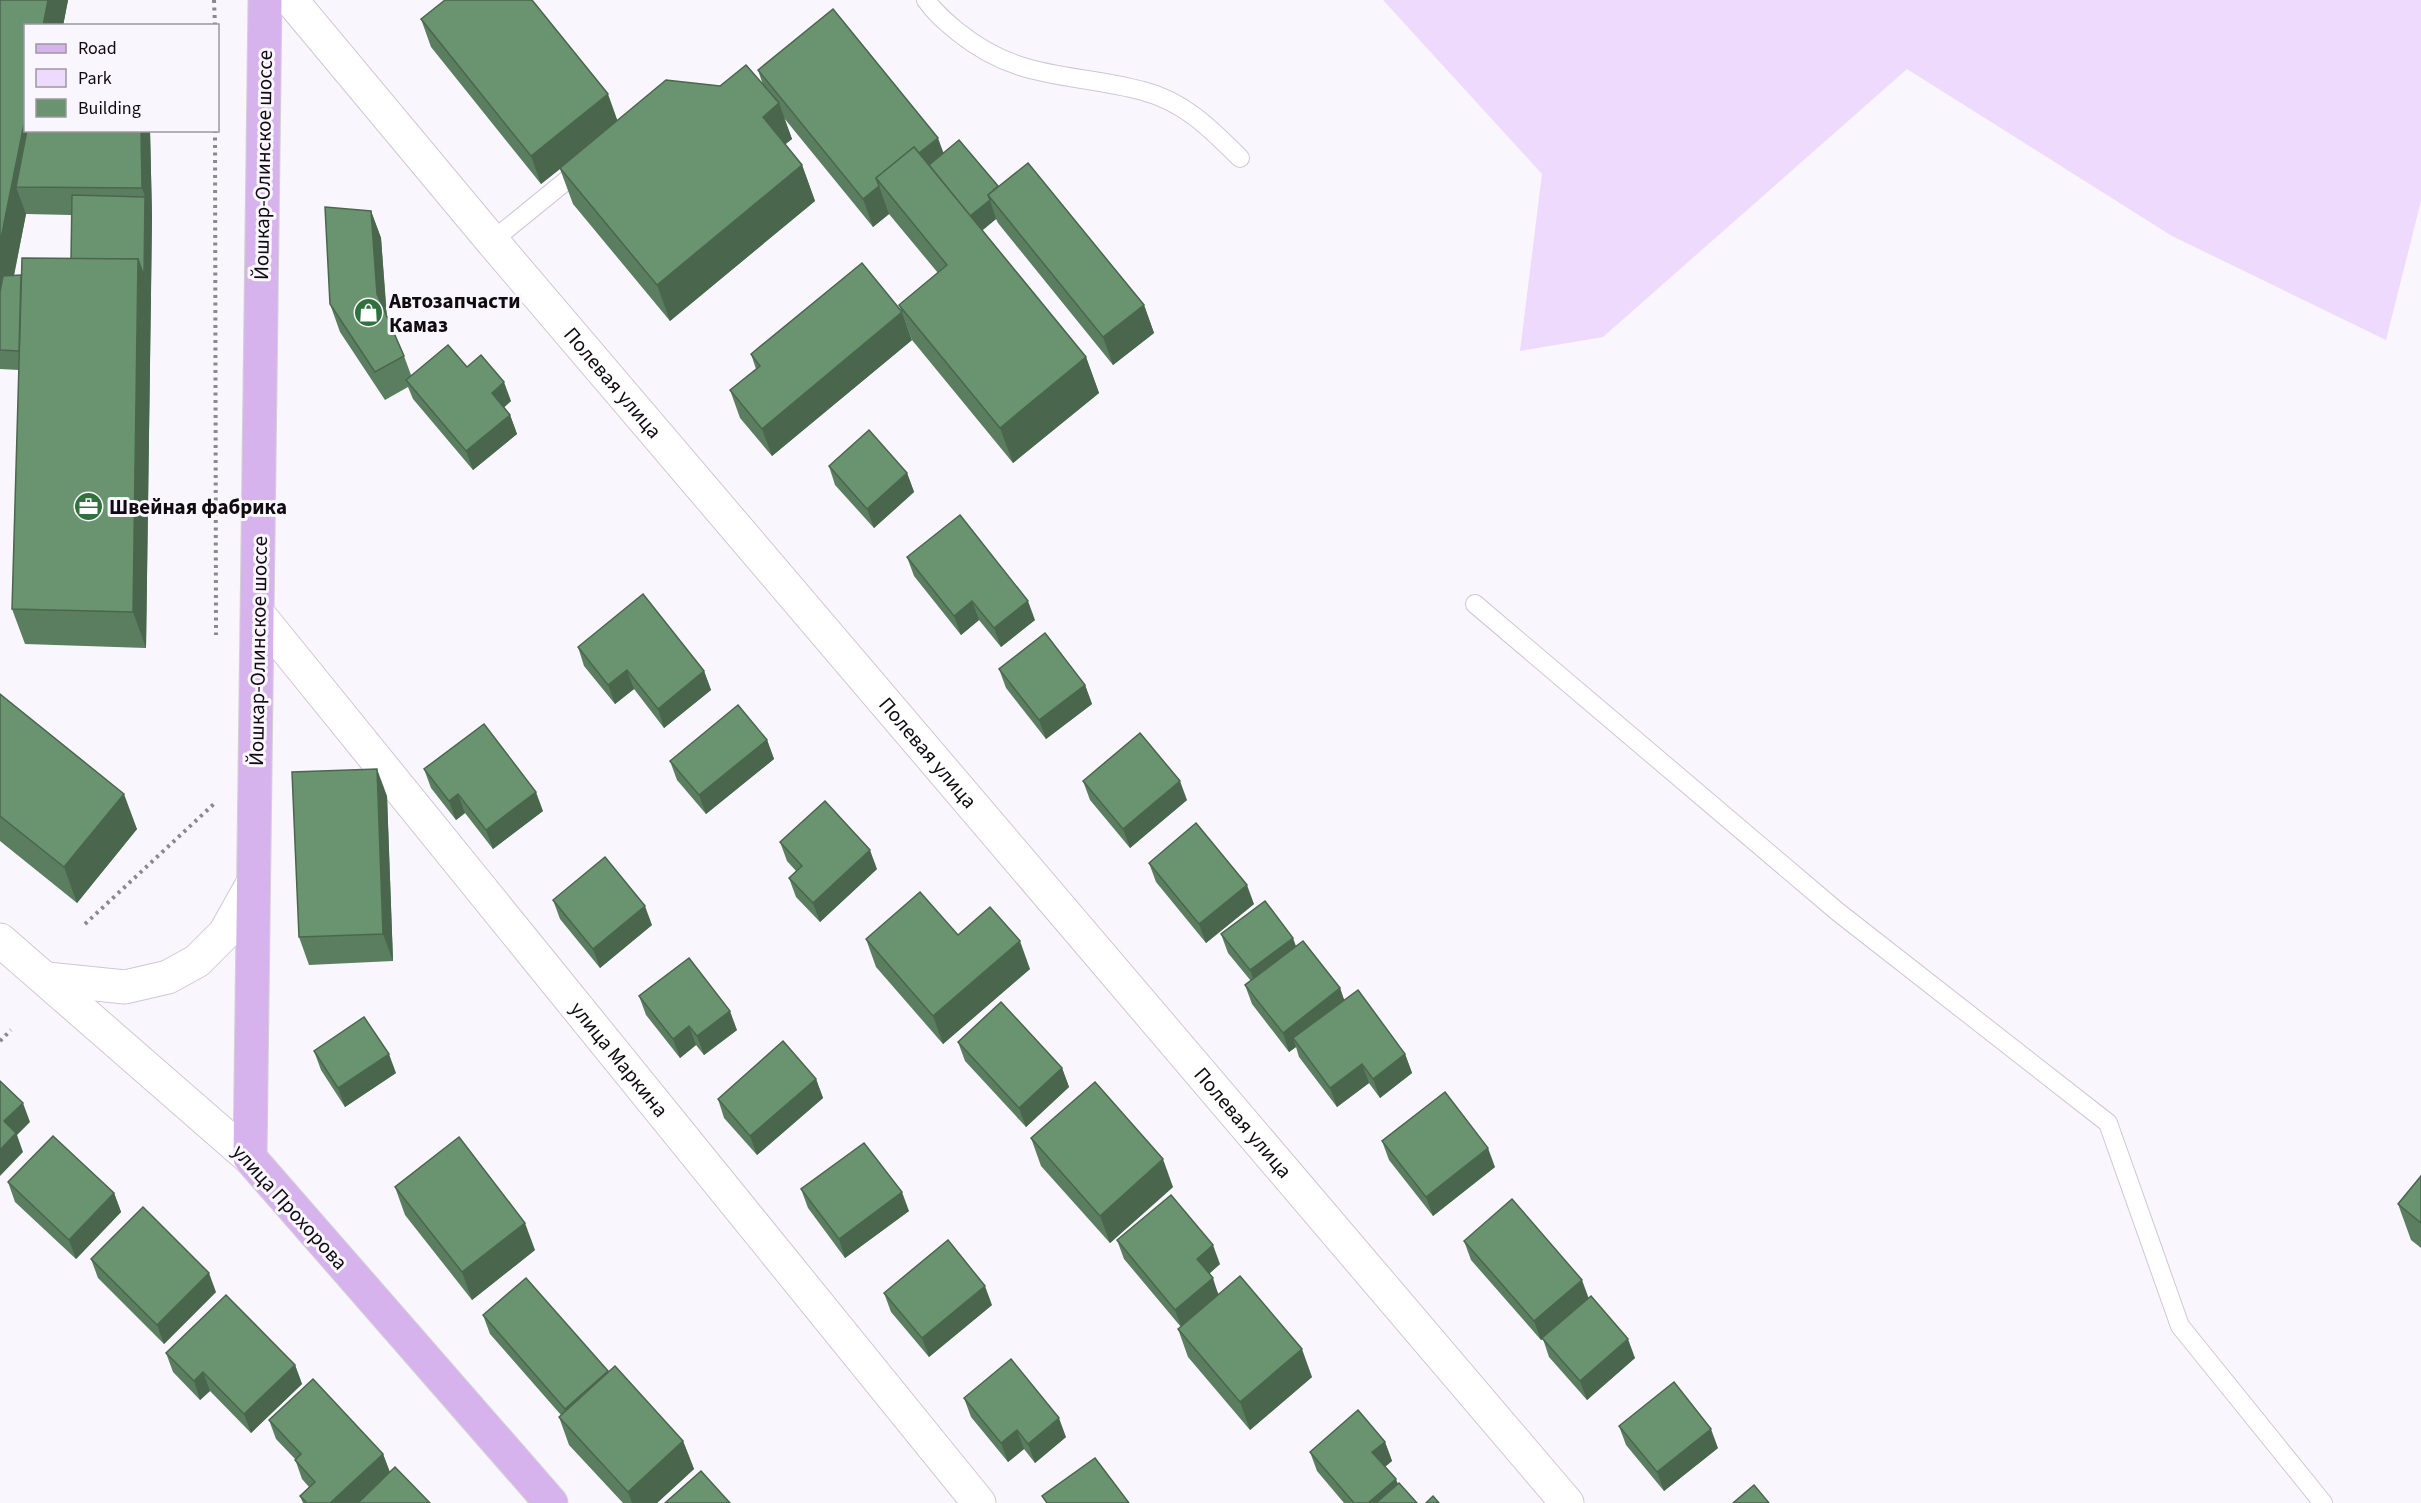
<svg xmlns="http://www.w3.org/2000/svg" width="2421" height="1503" font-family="'Source Sans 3',sans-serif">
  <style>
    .green { fill: #eedafc }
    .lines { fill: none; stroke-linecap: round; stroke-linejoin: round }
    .service-casing { stroke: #d0c6d7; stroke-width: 20 }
    .minor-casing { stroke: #d0c6d7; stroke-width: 35 }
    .secondary-casing { stroke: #d0c6d7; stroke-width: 35 }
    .primary-casing { stroke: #d4d3d4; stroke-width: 35 }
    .path { stroke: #8c888f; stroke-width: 4; stroke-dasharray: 3 4.5; stroke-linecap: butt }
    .service { stroke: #fff; stroke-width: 18 }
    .minor { stroke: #fff; stroke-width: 33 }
    .secondary { stroke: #fff; stroke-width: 33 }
    .primary { stroke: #d7b3ee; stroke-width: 33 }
    .wall { fill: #5b7e60; fill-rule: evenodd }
    .shaded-wall { fill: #4a674e }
    .building { fill: #6a9370; stroke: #4a674e; stroke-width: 1.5 }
    .labels { text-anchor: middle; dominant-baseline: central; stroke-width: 6; stroke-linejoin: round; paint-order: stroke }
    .street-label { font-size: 21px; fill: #0f0b11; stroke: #faf6fd }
    .poi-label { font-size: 21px; font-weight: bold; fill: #0f0b11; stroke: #faf6fd; text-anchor: start }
  </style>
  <rect width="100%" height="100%" fill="#faf6fd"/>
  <path class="green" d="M1383 0H2421V201L2386 340 2172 236 1907 69 1603 337 1520 351 1542 174Z"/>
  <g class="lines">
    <defs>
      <g id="service">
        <path d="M926 0C935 13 946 22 958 32 1020 82 1072 72 1143 91 1185 102 1211 129 1240 158"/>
        <path d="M492 241 583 167"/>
        <path d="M1475 604 1838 912 2108 1123 2180 1326 2323 1503"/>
      </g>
      <g id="minor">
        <path id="s1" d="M291 0 492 241 1567 1503"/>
        <path id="s2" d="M259 615 979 1503"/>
      </g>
      <g id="secondary">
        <path d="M0 940 250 1158"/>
        <path d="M47 979 125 987 168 977 197 961 225 933 253 883"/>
      </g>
      <path id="primary" d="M265 0 250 1158 551 1503"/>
    </defs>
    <use href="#service" class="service-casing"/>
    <use href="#minor" class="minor-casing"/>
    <use href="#secondary" class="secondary-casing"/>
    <use href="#primary" class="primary-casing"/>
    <g class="path">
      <path d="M214 0 215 26"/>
      <path d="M215 130 216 635"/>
      <path d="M85 924 216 802"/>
      <path d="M0 1041 11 1030"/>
    </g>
    <use href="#service" class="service"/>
    <use href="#minor" class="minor"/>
    <use href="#secondary" class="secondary"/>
    <use href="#primary" class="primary"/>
  </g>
  <g class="wall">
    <path d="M0 0H68L63 26H26V130H150L152 216 146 648 25 644 12 609 19 370 0 369ZM26 214 71 215V259L21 275 14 276Z"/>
    <path d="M421 19 618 121 720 86 763 85 758 70 944 153 998 186 1144 305 1154 333 1113 365 998 223 996 219 982 230 1086 357 1099 393 1013 463 912 340 899 305 938 273 889 214 873 227 784 118 792 139 785 144 802 165 815 201 670 321 573 204 560 169 541 184 431 47Z"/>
    <path d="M371 211 381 238 387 316 404 356 411 375 467 367 511 401 504 407 510 415 517 434 473 470 413 399 408 387 385 400 340 332 330 304Z"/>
    <path d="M912 340 772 456 740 418 730 390 756 369 751 354Z"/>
    <path d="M829 466 907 473 914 492 874 528 835 485Z"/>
    <path d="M907 557 1035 620 1001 647 979 620 961 635 914 576Z"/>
    <path d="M578 647 704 671 711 690 664 728 634 689 615 704 584 666Z"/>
    <path d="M999 669 1085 685 1092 704 1046 739 1006 688Z"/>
    <path d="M0 694 137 829 77 903 0 841Z"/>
    <path d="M767 740 774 759 706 814 677 780 670 761Z"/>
    <path d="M424 769 543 811 493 849 465 813 456 820 431 788Z"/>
    <path d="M1083 781 1187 800 1130 848 1090 800Z"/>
    <path d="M387 796 393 961 309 965 299 937Z"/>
    <path d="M780 842 877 869 820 922 796 897 789 878 796 871 787 861Z"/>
    <path d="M1149 863 1254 904 1206 943 1156 882Z"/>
    <path d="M553 900 652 925 600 968 560 919Z"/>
    <path d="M1221 934 1296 946 1340 988 1344 1000 1405 1054 1412 1073 1380 1098 1369 1083 1337 1107 1299 1057 1296 1047 1289 1052 1252 1004 1245 985 1251 981 1228 953Z"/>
    <path d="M958 935 1030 969 943 1044 876 967 866 939Z"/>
    <path d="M639 996 737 1030 704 1055 696 1045 680 1058 646 1015Z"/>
    <path d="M958 1042 1062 1068 1069 1087 1026 1127 965 1061Z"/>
    <path d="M314 1051 396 1073 345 1107 321 1070Z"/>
    <path d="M816 1079 823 1098 757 1155 724 1118 718 1099Z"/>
    <path d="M1031 1138 1173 1187 1110 1243 1041 1166Z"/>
    <path d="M1382 1141 1495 1167 1433 1216 1389 1160Z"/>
    <path d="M2421 1176V1248L2411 1240 2398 1204Z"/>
    <path d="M8 1182 114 1193 121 1212 76 1259 15 1202Z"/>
    <path d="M395 1187 535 1250 472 1300 405 1215Z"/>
    <path d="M801 1189 909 1211 845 1258 808 1208Z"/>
    <path d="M1117 1240 1220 1264 1209 1274 1219 1295 1312 1377 1250 1430 1188 1357 1178 1329 1181 1327 1124 1259Z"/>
    <path d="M1464 1241 1589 1298 1635 1358 1587 1400 1549 1357 1543 1339 1541 1340 1471 1260Z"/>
    <path d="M91 1259 216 1292 164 1344 98 1278Z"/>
    <path d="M884 1293 992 1305 929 1357 891 1312Z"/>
    <path d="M483 1315 608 1371 683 1441 694 1469 657 1503H623L569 1445 559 1417 561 1415 490 1334Z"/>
    <path d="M166 1353 295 1365 302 1384 251 1433 210 1391 200 1400 173 1372Z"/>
    <path d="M964 1398 1066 1437 1035 1463 1024 1449 1008 1462 971 1417Z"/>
    <path d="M269 1420 383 1454 390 1472 358 1503H303L300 1496 309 1487 302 1479 295 1459 276 1439Z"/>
    <path d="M1619 1426 1718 1448 1664 1491 1626 1445Z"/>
    <path d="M1385 1442 1392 1461 1385 1467 1398 1484 1417 1503H1344L1317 1471 1310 1452Z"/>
  </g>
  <g class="shaded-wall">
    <path d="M48 0H68L63 26H43Z"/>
    <path d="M608 94 618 122 541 184 531 156Z"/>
    <path d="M779 103 792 139 776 152 763 117Z"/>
    <path d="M26 114V130H42L16 187 26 214 0 344V243Z"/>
    <path d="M141 130H150L152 216 151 295 144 276 145 197 142 188Z"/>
    <path d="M938 138 948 165 881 184Z"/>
    <path d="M802 165 815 201 670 321 657 285Z"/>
    <path d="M879 186 889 214 873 227 863 199Z"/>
    <path d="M990 200 996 219 977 235 970 216Z"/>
    <path d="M371 211 381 238 387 322 377 294Z"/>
    <path d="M138 259 151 295 146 648 133 612Z"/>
    <path d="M1144 305 1154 333 1113 365 1103 337Z"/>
    <path d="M902 312 912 340 772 456 762 429Z"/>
    <path d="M1086 357 1099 393 1013 463 1000 428Z"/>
    <path d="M504 382 511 401 499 412 492 393Z"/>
    <path d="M510 415 517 434 473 470 466 451Z"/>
    <path d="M907 473 914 492 874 528 867 509Z"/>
    <path d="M972 601 979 620 961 635 954 616Z"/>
    <path d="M1028 601 1035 620 1001 647 994 628Z"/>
    <path d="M627 670 634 689 615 704 608 685Z"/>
    <path d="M704 671 711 690 664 728 658 709Z"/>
    <path d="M1085 685 1092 704 1046 739 1039 720Z"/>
    <path d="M767 740 774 759 706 814 699 795Z"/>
    <path d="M377 769 387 796 393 961 383 934Z"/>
    <path d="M1180 781 1187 800 1130 848 1123 829Z"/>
    <path d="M536 792 543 811 493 849 486 830Z"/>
    <path d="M124 794 137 829 77 903 64 867Z"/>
    <path d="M458 794 465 813 456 820 449 801Z"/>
    <path d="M870 850 877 869 820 922 813 903Z"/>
    <path d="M1247 885 1254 904 1206 943 1199 924Z"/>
    <path d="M645 906 652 925 600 968 593 949Z"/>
    <path d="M1293 938 1300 957 1257 989 1250 970Z"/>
    <path d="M1020 941 1030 969 943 1044 933 1016Z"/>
    <path d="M1340 988 1347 1008 1293 1038 1296 1047 1289 1052 1283 1033Z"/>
    <path d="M730 1011 737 1030 704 1055 697 1036Z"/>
    <path d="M689 1026 696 1045 680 1058 673 1039Z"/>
    <path d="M389 1054 396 1073 345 1107 338 1088Z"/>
    <path d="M1405 1054 1412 1073 1380 1098 1373 1079Z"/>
    <path d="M1362 1064 1369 1083 1337 1107 1330 1088Z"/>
    <path d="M1062 1068 1069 1087 1026 1127 1019 1108Z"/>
    <path d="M816 1079 823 1098 757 1155 750 1136Z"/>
    <path d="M23 1103 30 1122 17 1135 23 1152 0 1176V1150L4 1121Z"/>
    <path d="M1488 1148 1495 1167 1433 1216 1426 1197Z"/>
    <path d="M1163 1159 1173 1187 1110 1243 1100 1216Z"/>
    <path d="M902 1192 909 1211 845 1258 839 1239Z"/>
    <path d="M114 1193 121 1212 76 1259 69 1240Z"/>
    <path d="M525 1223 535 1250 472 1300 462 1272Z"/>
    <path d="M1213 1245 1220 1264 1204 1278 1197 1259Z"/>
    <path d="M209 1273 216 1292 164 1344 157 1325Z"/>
    <path d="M1213 1278 1219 1297 1182 1329 1175 1310Z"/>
    <path d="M1582 1280 1589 1299 1541 1340 1534 1321Z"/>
    <path d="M985 1286 992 1305 929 1357 922 1338Z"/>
    <path d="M1628 1339 1635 1358 1587 1400 1580 1381Z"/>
    <path d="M1302 1349 1312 1377 1250 1430 1240 1402Z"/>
    <path d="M295 1365 302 1384 251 1433 244 1414Z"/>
    <path d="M608 1371 615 1390 572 1428 565 1409Z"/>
    <path d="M203 1372 210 1391 200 1400 194 1381Z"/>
    <path d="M1059 1418 1066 1437 1035 1463 1028 1444Z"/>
    <path d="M1711 1429 1718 1448 1664 1491 1657 1472Z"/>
    <path d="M1017 1430 1024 1449 1008 1462 1001 1443Z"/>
    <path d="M683 1441 694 1469 657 1503H632L628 1492Z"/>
    <path d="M1385 1442 1392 1461 1379 1471 1372 1452Z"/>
    <path d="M383 1454 390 1473 358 1503H330Z"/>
    <path d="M1396 1479 1403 1498 1397 1503H1368Z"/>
  </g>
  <g class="building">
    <path d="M0 0H48L43 26H26V114L0 243Z"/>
    <path d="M445 0H532L608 94 531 156 421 19Z"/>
    <path d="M833 9 938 138 919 153 914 147 876 178 879 186 863 199 758 70Z"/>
    <path d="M746 65 779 103 763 117 802 165 657 285 560 168 666 80 720 86Z"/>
    <path d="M27 130H141L142 188 16 187Z"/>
    <path d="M959 140 998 186 988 195 990 200 970 216 929 165Z"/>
    <path d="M914 147 1086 357 1000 428 899 305 947 265 876 178Z"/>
    <path d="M1028 163 1144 305 1103 337 988 195Z"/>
    <path d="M72 195 145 197 144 276 138 259H71Z"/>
    <path d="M325 207 371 211 377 294 404 356 375 372 330 304Z"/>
    <path d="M22 258 138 259 133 612 12 609Z"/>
    <path d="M862 263 902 312 762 429 730 390 760 366 751 354Z"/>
    <path d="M21 275 19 351 0 350V292L3 276Z"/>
    <path d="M448 345 467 367 481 355 504 382 492 393 510 415 466 451 406 380Z"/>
    <path d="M869 430 907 473 867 509 829 466Z"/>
    <path d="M960 515 1028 601 994 628 972 601 954 616 907 557Z"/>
    <path d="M643 594 704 671 658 709 627 670 608 685 578 647Z"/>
    <path d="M1045 633 1085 685 1039 720 999 669Z"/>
    <path d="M0 694 124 794 64 867 0 816Z"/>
    <path d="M738 705 767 740 699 795 670 761Z"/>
    <path d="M484 724 536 792 486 830 458 794 449 801 424 769Z"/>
    <path d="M1140 733 1180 781 1123 829 1083 781Z"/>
    <path d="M377 769 383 934 299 937 292 772Z"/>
    <path d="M825 801 870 850 813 903 789 878 802 866 780 842Z"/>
    <path d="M1196 823 1247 885 1199 924 1149 863Z"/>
    <path d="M605 857 645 906 593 949 553 900Z"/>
    <path d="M920 892 958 935 990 907 1020 941 933 1016 866 939Z"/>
    <path d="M1265 901 1293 938 1250 970 1221 934Z"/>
    <path d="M1303 941 1340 988 1283 1033 1245 985Z"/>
    <path d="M689 958 730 1011 697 1036 689 1026 673 1039 639 996Z"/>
    <path d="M1358 990 1405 1054 1373 1079 1362 1064 1330 1088 1293 1038Z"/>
    <path d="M1001 1002 1062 1068 1019 1108 958 1042Z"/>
    <path d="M364 1017 389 1054 338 1088 314 1051Z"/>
    <path d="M783 1041 816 1079 750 1136 718 1099Z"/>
    <path d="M0 1081 23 1103 4 1121 16 1133 0 1150Z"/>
    <path d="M1095 1082 1163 1159 1100 1216 1031 1138Z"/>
    <path d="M1445 1092 1488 1148 1426 1197 1382 1141Z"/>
    <path d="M53 1136 114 1193 69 1240 8 1182Z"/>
    <path d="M459 1137 525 1223 462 1272 395 1187Z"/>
    <path d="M864 1143 902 1192 839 1239 801 1189Z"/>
    <path d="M2421 1176V1223L2398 1204Z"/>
    <path d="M1171 1195 1213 1245 1197 1259 1213 1278 1175 1310 1117 1240Z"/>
    <path d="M1512 1199 1582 1280 1534 1321 1464 1241Z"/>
    <path d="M143 1207 209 1273 157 1325 91 1259Z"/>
    <path d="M948 1240 985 1286 922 1338 884 1293Z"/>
    <path d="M1240 1276 1302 1349 1240 1402 1178 1329Z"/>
    <path d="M526 1278 608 1371 565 1409 483 1315Z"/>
    <path d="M226 1295 295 1365 244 1414 203 1372 194 1381 166 1353Z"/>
    <path d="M1591 1296 1628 1339 1580 1381 1542 1338Z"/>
    <path d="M1011 1359 1059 1418 1028 1444 1017 1430 1001 1443 964 1398Z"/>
    <path d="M615 1366 683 1441 628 1492 559 1417Z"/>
    <path d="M313 1379 383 1454 330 1503H307L300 1496 315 1482 295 1460 301 1454 269 1420Z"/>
    <path d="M1674 1382 1711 1429 1657 1472 1619 1426Z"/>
    <path d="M1358 1410 1385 1442 1372 1452 1396 1479 1368 1503H1354L1310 1452Z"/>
    <path d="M1095 1458 1129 1503H1047L1042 1496Z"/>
    <path d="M395 1467 430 1503H358Z"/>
    <path d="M701 1471 730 1503H665Z"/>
    <path d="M1399 1483 1417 1503H1376Z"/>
    <path d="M1754 1485 1769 1503H1733Z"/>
    <path d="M1433 1496 1439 1503H1426Z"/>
  </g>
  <defs>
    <symbol id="shop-disc" viewBox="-11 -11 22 22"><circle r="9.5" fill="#2f723d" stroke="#faf6fd"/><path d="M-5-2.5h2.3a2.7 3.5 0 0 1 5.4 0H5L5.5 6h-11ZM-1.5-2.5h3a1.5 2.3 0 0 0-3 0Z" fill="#fff"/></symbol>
    <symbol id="office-disc" viewBox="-11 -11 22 22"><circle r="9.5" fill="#2f723d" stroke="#faf6fd"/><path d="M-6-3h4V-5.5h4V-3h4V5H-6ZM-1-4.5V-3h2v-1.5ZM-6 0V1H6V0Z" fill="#fff"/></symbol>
  </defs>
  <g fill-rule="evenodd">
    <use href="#shop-disc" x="352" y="296" width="33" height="33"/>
    <use href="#office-disc" x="72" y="490" width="33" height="33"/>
  </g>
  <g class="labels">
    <g class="street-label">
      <text transform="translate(263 165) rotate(-89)">Йошкар-Олинское шоссе</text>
      <text stroke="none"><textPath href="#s1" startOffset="500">Полевая улица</textPath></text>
      <text transform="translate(258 651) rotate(-89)">Йошкар-Олинское шоссе</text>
      <text stroke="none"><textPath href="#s1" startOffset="986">Полевая улица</textPath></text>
      <text stroke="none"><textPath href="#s2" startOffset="572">улица Маркина</textPath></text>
      <text stroke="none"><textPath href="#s1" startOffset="1472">Полевая улица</textPath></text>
      <text transform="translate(290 1207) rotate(48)">улица Прохорова</text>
    </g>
    <g class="poi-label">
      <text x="389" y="301">Автозапчасти<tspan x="389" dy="24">Камаз</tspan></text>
      <text x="109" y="507">Швейная фабрика</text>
    </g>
  </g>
  <rect x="24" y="24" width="195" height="108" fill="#faf6fd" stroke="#9c989f" stroke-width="1.5"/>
  <rect x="36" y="44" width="30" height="9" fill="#d7b3ee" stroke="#9c989f" stroke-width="1.5"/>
  <text x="78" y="54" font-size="18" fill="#0f0b11">Road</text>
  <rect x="36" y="69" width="30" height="18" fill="#eedafc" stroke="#9c989f" stroke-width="1.5"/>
  <text x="78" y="84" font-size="18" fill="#0f0b11">Park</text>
  <rect x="36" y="99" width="30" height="18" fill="#6a9370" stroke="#9c989f" stroke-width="1.5"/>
  <text x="78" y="114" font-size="18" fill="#0f0b11">Building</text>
</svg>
